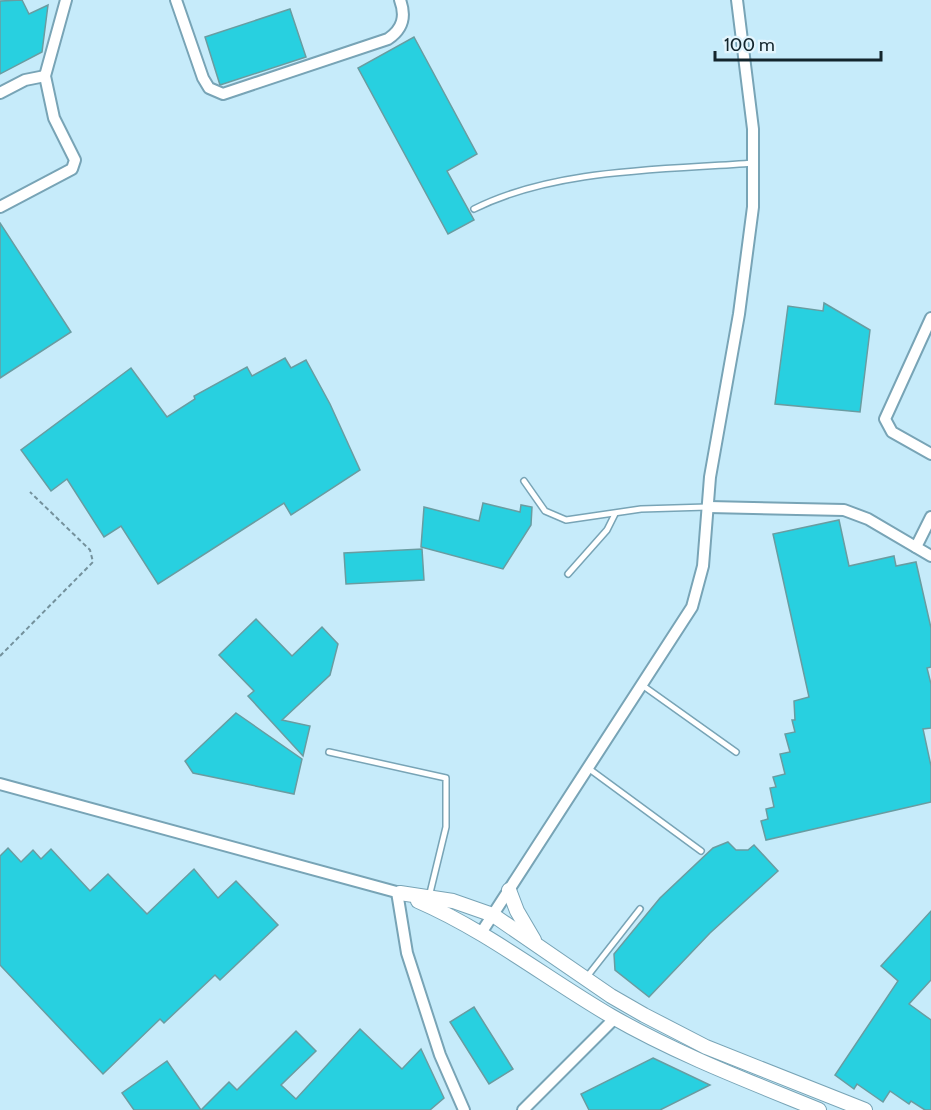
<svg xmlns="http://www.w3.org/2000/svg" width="931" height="1110" font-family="Cabin,sans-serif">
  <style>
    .building { fill: #28d0e0; stroke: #699ca1; stroke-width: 1.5 }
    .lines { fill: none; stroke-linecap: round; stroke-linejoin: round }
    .lane-casing { stroke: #78a4b6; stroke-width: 8 }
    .street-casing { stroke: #78a4b6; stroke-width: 14 }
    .secondary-casing { stroke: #78a4b6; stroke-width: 16 }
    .path { stroke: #74919c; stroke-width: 2; stroke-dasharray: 4.5 3; stroke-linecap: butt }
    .lane { stroke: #fff; stroke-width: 5 }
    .street { stroke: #fff; stroke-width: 10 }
    .secondary { stroke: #fff; stroke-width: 14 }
  </style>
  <rect width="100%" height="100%" fill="#c6ebfa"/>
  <g class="building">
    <path d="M22 0 29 14 48 5 42 52 0 74V1Z"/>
    <path d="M290 9 306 57 220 85 205 37Z"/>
    <path d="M414 37 477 154 447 171 474 220 448 234 358 68Z"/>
    <path d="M0 223 71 332 0 378Z"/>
    <path d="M824 303 870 330 860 412 775 404 788 306 823 311Z"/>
    <path d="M285 358 291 368 306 360 330 404 360 470 291 515 284 503 158 584 121 526 104 537 67 479 51 491 21 450 131 368 167 417 195 399 194 396 247 367 252 376Z"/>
    <path d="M483 503 520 512 521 505 532 507 531 525 503 569 421 547 424 507 479 521Z"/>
    <path d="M839 520 849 566 894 556 896 566 916 562 931 628V667L927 668 931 684V728L923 729 931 766V802L766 840 761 821 768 819 766 809 774 807 770 788 776 787 773 777 785 774 780 754 790 752 785 734 795 732 792 720H795L794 701 809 697 773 534Z"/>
    <path d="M422 549 424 580 346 584 344 553Z"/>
    <path d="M256 619 292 656 322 627 338 644 330 675 282 720 310 726 303 756 248 696 254 691 219 655Z"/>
    <path d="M236 713 302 759 294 794 193 773 185 761Z"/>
    <path d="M728 842 736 850H748L754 845 778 871 710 933 649 997 615 970 614 954 660 898 713 848Z"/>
    <path d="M8 848 21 862 33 850 41 859 51 849 90 891 108 874 147 914 194 869 218 898 236 881 278 925 220 980 215 975 164 1023 160 1019 103 1074 0 965V856Z"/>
    <path d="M931 911V980L909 1004 931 1020V1110H925L911 1101 909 1104 890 1091 883 1102 857 1084 854 1089 835 1075 898 981 881 966Z"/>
    <path d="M474 1007 513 1069 489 1084 450 1022Z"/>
    <path d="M360 1029 402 1069 421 1049 444 1098 430 1110H134L122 1093 167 1061 201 1110 229 1082 237 1090 296 1031 316 1051 281 1085 296 1099Z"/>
    <path d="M653 1058 710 1085 660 1110H589L581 1094Z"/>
  </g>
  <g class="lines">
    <defs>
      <g id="lane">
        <path d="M474 209C556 168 664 170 754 163"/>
        <path d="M524 481 545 511 566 520 641 509 707 507"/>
        <path d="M568 574 607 530 615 514"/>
        <path d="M642 685 736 752"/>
        <path d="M329 752 446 778V827L429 897"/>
        <path d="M588 768 701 851"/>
        <path d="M586 978 640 909"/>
      </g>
      <g id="street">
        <path d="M176 0 203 78 209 88 223 94 388 39C403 29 406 16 400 0"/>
        <path d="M0 93 25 80 45 76"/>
        <path d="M0 207 72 169 75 160 54 118 45 76 66 0"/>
        <path d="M931 318 885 419 892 432 931 454"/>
        <path d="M709 507 844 510 868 519 931 556"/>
        <path d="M916 547 931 517"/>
        <path d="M0 784 400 893"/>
        <path d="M397 892 407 953 440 1055 464 1110"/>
        <path d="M481 933 692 607 703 566 710 477 739 314 753 207V129L737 0"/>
        <path d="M523 1110 615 1018"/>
      </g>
      <g id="secondary">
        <path d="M509 890 517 911 534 940"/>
        <path d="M400 893 453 901 493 915 611 996 644 1015 706 1047 865 1110"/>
        <path d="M418 901C487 931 546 978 611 1016 677 1054 748 1081 819 1110"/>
      </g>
    </defs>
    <use href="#lane" class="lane-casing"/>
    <use href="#street" class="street-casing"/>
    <use href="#secondary" class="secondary-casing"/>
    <path class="path" d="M0 656 93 562 90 550 30 492"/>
    <use href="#lane" class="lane"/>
    <use href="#street" class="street"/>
    <use href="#secondary" class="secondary"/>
  </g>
  <path d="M715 51v9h166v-9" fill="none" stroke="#13252c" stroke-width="3"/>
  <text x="724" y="51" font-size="18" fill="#13252c" stroke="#e3f5fd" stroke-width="4.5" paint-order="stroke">100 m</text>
</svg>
